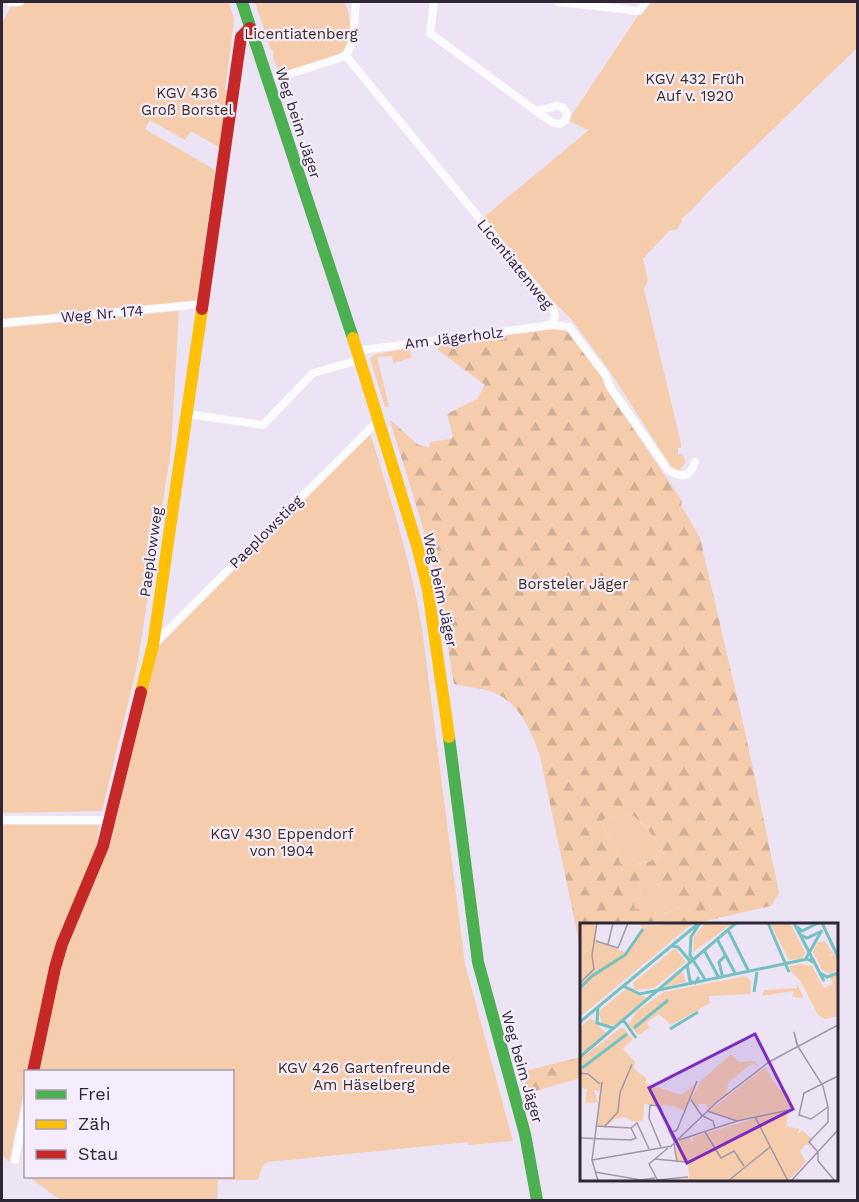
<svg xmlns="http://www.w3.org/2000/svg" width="859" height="1202" font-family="'Work Sans',sans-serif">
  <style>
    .green { fill: #f5cdac }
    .forest { fill: url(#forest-firs); fill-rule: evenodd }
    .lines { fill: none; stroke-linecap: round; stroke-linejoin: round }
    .street { stroke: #fcfbfe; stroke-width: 8 }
    .fast { stroke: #4caf50; stroke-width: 12 }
    .slow { stroke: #ffc107; stroke-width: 12 }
    .jam { stroke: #c62828; stroke-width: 12 }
    .labels { text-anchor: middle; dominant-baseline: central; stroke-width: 4.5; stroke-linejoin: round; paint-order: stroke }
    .park-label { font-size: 15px; fill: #3e2d1a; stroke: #f5edfd }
    .street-label { font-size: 15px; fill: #2f2736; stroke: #f5edfd }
    .inset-river { fill: none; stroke: #75c1c0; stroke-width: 3 }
    .inset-road { fill: none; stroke: #a098a9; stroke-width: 1.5 }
    .view { fill: #7b2cbf; fill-opacity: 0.15; stroke: #7b2cbf; stroke-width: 3 }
    .inset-edge { fill: none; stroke: #2f2736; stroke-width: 3 }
  </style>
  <defs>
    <pattern id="forest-firs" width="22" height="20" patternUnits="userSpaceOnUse" patternTransform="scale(1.5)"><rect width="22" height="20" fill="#f5cdac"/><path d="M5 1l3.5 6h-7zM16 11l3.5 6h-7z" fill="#d2b095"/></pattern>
  </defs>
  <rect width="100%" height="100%" fill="#ece3f5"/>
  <g class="green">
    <path d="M24 2H229L234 20 225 90 229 92 222 149 191 131 185 140 150 120 145 129 215 170 197 301 2 320V23L11 7H17Z"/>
    <path d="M255 2H344C352 14 354 45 338 55 328 61 291 72 279 73L273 56 274 55 273 50H271Z"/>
    <path d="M647 2H857V48L706 194C698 203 691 212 682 218V222L677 229 669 231 643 259 648 281 644 289 681 444V448H678V454L683 455 686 462 679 471 673 470 611 373 572 320 546 294 484 217 589 130 568 121Z"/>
    <path d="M179 311 171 450 137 666 102 811 2 813V328Z"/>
    <path d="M410 348 411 358 393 363 392 356 377 357 389 407H385L370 358 376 354Z"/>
    <path d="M370 433C390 498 411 561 422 628L465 964 513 1141 468 1145V1142L268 1162 263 1165 258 1180H218L217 1200H60L29 1177 232 1176V1072L38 1071 57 972 107 847 117 816 157 648Z"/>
    <path d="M619 815C623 815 629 814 633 816 639 819 663 847 664 852 657 862 631 867 620 863L617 850 611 842 602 824 604 819Z"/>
    <path d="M2 825H99L97 844 29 1071 26 1072 25 1086 9 1162 2 1155Z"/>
    <path d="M650 877 658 886 667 887 683 906 653 919 641 909H635L634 902 642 895 638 884Z"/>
  </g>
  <g class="forest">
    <path d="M566 327 600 371 605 387 682 501 681 505 700 538 746 736 779 893 771 906 692 924H582L581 951 540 756C531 731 521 705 495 693 483 688 467 687 454 684L438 587 429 547 390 421H392L417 444 429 448 430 442 451 439 453 436 447 414 477 399 485 385 438 350 437 345ZM619 815C623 815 629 814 633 816 640 819 663 847 664 853 656 862 632 867 620 863L617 850 611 842 602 824 604 819ZM650 878 656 885 667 887 672 895 683 906 654 919 643 909H635L634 902 642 895 638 884Z"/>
    <path d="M581 1057V1078L528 1093 521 1072Z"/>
  </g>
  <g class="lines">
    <g class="street">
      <path d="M10 2H20"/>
      <path d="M434 2 430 33 536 111"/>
      <path d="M558 2 639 11 646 2"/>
      <path d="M346 56 553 308 555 316 552 325"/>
      <path d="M268 81 346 56 353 41 356 2"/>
      <path d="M557 106 562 107 567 113 566 120 560 124 553 123 536 111Z"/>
      <path d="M2 323 202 304"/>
      <path d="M356 351 552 325 569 327 606 376 610 387 668 470C682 478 690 478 695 462"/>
      <path d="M187 414 263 425 313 373 359 360"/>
      <path d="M154 644 379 420"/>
      <path d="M2 820H109"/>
      <path d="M15 1160 26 1107"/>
    </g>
    <g class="fast">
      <path d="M242 2 353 338"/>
      <path d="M449 737 478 962 525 1134 537 1200"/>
    </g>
    <g class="slow">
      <path d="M353 338 418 549 428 590 449 737"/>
      <path d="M141 692 153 645 202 309"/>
    </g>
    <g class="jam">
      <path d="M202 309 241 37 250 28"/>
      <path d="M33 1072 55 968 62 944 103 846 141 692"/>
    </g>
  </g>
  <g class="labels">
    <g class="park-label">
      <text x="301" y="34">Licentiatenberg</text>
      <text x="695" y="79">KGV 432 Früh<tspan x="695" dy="17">Auf v. 1920</tspan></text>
      <text x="187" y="93">KGV 436<tspan x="187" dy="17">Groß Borstel</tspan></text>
      <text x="573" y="584">Borsteler Jäger</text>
      <text x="282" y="834">KGV 430 Eppendorf<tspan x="282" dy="17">von 1904</tspan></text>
      <text x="364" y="1068">KGV 426 Gartenfreunde<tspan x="364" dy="17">Am Häselberg</tspan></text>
    </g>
    <g class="street-label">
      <text transform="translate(298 123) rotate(72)">Weg beim Jäger</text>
      <text transform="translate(515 264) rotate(51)">Licentiatenweg</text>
      <text transform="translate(102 314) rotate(-5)">Weg Nr. 174</text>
      <text transform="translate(454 338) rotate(-7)">Am Jägerholz</text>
      <text transform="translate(266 532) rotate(-45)">Paeplowstieg</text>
      <text transform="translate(151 552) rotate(-82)">Paeplowweg</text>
      <text transform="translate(440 590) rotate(78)">Weg beim Jäger</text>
      <text transform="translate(522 1067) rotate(74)">Weg beim Jäger</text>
    </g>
  </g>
  <g transform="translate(580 923)">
    <rect width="258" height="258" fill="#ece3f5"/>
    <path d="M0 0H17L16 18 45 29 60 10 62 3 58 0H65L66 5 68 0 69 3 113 0 0 94ZM125 0H153L113 29 114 14ZM190 0H210L225 29 222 36 209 37ZM245 18 253 30 249 33 254 31 258 38V46L251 51 242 47 233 29 238 19ZM95 25 106 39 74 65 55 67 53 60ZM222 41 232 43 244 65 253 61 250 55 258 51V93L245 96 238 92 221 59 210 47V43ZM102 48 106 59 85 64 91 56ZM166 53 171 58 170 71 129 73 130 80 91 102 79 91 67 99 69 105 59 112 48 102 57 88 84 69ZM216 61 218 63 224 75 212 74 214 68 182 73 184 67 217 65ZM46 66 68 75 36 102H22L19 88ZM11 95 26 110 0 132V104ZM42 104 53 116 43 126 55 139 54 146 67 156 65 160 101 172 118 159 105 188 93 183 64 181 63 197 54 199 45 194 34 196 27 203H16L20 168 14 167 18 179 5 180 7 166 2 165 0 180V136ZM185 144 198 165 211 173 206 203 219 206 218 211 222 207 231 215 229 223 226 221 220 228 226 239 208 258H149L151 252 147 258H92L109 255 108 239 97 238 95 222 99 218 110 214 112 222 113 214 176 195 157 197 129 188Z" fill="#f5cdac"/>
    <path d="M151 131 159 139 174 138 180 145 172 140 148 160 147 170 127 187 126 181H119V186L111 176 121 158Z" fill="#f5cdac"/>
    <path class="inset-river" d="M120 0 111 14 110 32 126 58M188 0 209 49M214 0 244 58M242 0 258 34M217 4 222 8 238 0M148 7 169 49M220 12 227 15 240 9M137 16 156 52M91 23 98 24 110 38M124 27 139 55M225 37 242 7M107 42 110 58 115 60 119 54M240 50 247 54 258 50M143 55 139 39 145 33M43 63 60 71 227 36 234 39M0 65 12 53 45 32 63 6M174 69 177 49M18 83 17 100 33 105M44 98 56 115M0 99 119 0M54 105 88 77M90 106 118 89M0 134 156 0M2 145 47 111"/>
    <path class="inset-road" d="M16 18 38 25M28 21 33 0M38 25 48 0M0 60 14 46 12 32 17 0M218 124 214 109 217 122 243 163 248 184V199L229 219 238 229V238M0 150 8 151 20 161M22 159 12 237 92 223M111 177 122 193M248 184 231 196 219 192 224 170 258 153M127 188 157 198M123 193 133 198 135 205M175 194 208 258M16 203 51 205M24 204 38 189 40 170 52 141M51 205 57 200 69 226M97 207 117 158M125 209 141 235 154 228 164 243M0 215 51 217 56 215 51 205M99 217 157 198 209 187M95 220 90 210 97 207M94 221 97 239M81 224 69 195 70 182 80 183 90 210M90 224 137 179 189 139 258 102M75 236 107 239H104M12 237 18 258M238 238 255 258M15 249 61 257 75 255M77 257 108 254M78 258 69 241 88 225M148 258 190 224M211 258 258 207"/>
    <path class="view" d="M175 111 213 186 107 240 69 165Z"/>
    <rect width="258" height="258" class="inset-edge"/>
  </g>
  <rect width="859" height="1202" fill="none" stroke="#2f2736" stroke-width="6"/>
  <rect x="24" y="1070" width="210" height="108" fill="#f5edfd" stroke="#a69ead" stroke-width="1.5"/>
  <rect x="36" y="1090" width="30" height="9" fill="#4caf50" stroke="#a69ead" stroke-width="1.5"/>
  <text x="78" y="1100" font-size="18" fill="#2f2736">Frei</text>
  <rect x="36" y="1120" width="30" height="9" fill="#ffc107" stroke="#a69ead" stroke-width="1.5"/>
  <text x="78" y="1130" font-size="18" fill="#2f2736">Zäh</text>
  <rect x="36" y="1150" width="30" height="9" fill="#c62828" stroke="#a69ead" stroke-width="1.5"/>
  <text x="78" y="1160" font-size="18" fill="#2f2736">Stau</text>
</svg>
